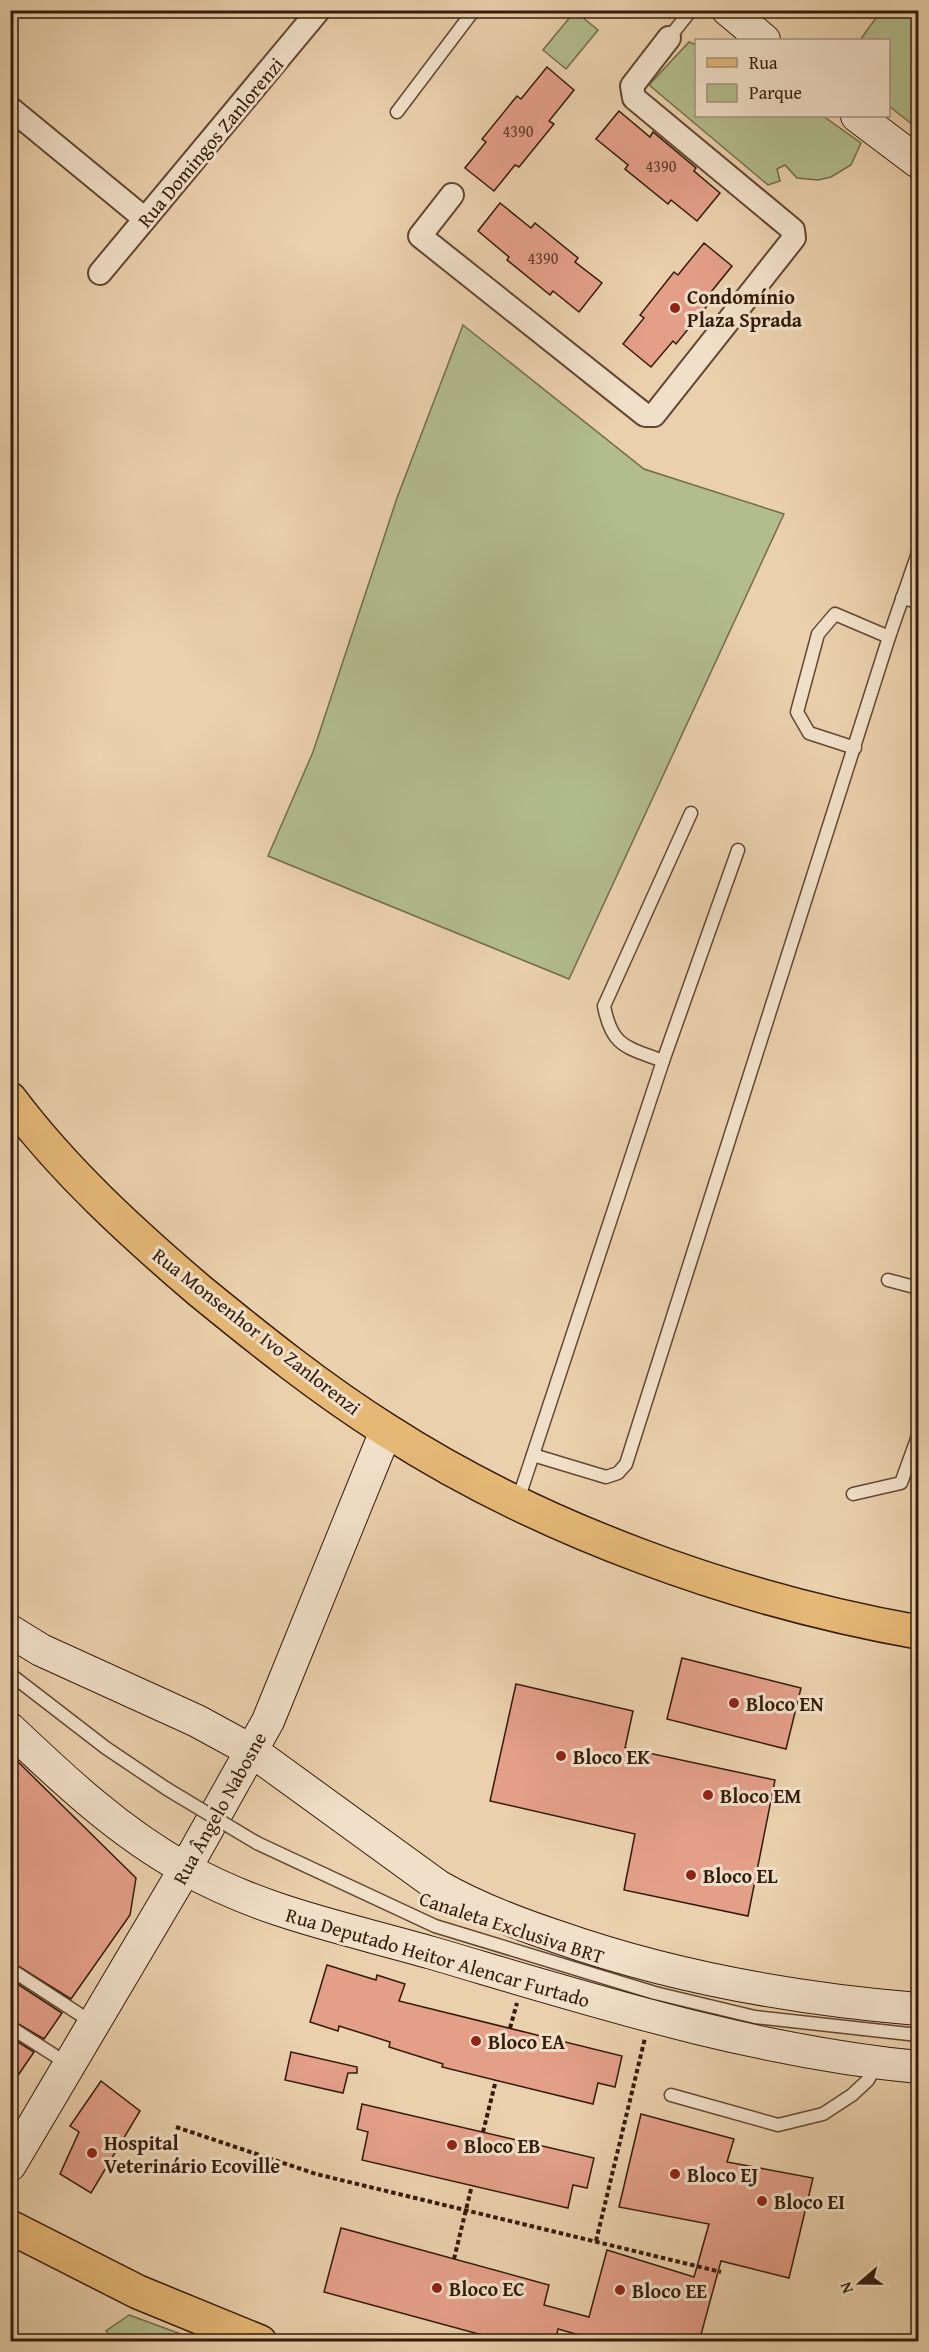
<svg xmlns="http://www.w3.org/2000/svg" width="929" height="2352" font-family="'Gentium Book Plus',serif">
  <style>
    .green { fill: #b2bc8d; stroke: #736c4b; stroke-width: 1.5 }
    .building { fill: #e49f89; stroke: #341b09; stroke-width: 1.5 }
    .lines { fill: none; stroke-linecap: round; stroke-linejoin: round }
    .lane-casing { stroke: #624832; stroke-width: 15 }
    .street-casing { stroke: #624832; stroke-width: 26 }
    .secondary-casing { stroke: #341b09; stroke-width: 34 }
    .primary-casing { stroke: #341b09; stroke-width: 36 }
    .path { stroke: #341b09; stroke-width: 4; stroke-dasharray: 4.5 3; stroke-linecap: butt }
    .lane { stroke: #f1e0c9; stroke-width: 12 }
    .street { stroke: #f1e0c9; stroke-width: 22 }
    .secondary { stroke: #f1e0c9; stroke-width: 32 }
    .primary { stroke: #e5b876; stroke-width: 33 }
    .lane-bridge-casing { stroke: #624832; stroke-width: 15; stroke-linecap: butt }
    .lane-bridge { stroke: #f1e0c9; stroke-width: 12 }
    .poi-dot { fill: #8f2418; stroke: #f1e0c9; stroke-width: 2 }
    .labels { text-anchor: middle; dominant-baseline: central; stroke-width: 6; stroke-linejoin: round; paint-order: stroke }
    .number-label { font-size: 16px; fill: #603c29 }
    .street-label { font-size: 20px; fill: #341b09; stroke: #f1e0c9 }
    .poi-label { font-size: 20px; font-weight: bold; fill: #341b09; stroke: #f1e0c9; text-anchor: start }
  </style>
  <rect width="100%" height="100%" fill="#ead0ac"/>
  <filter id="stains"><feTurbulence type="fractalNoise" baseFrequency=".00333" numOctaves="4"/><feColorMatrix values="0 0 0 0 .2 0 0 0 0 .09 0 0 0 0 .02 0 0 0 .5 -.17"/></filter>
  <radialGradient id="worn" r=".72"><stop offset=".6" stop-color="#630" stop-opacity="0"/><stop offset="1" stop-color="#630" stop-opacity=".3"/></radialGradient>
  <g class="green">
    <path d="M575 11 598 30 566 69 543 50Z"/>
    <path d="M881 11H918V129L889 106 888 40H860Z"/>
    <path d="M689 42 696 45V116H823L861 143 851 165 831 177 818 180 797 178 785 165 777 169 780 181 768 185 649 85Z"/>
    <path d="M463 325 644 469 784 514 569 979 268 856 313 752 397 498Z"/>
    <path d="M129 2315 200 2341H115L106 2331Z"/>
  </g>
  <g class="building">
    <path d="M547 67 574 90 549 121 554 124 519 167 515 165 494 191 465 168 486 142 482 139 517 96 521 99Z"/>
    <path d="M619 111 650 137 653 132 696 168 694 171 720 193 697 221 671 200 668 204 625 169 628 165 596 139Z"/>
    <path d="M500 203 531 228 535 223 578 258 575 262 602 283 579 312 553 291 550 295 507 260 509 257 478 231Z"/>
    <path d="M704 243 732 266 707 297 711 301 676 344 673 341 651 367 623 344 644 318 640 315 674 272 678 275Z"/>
    <path d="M682 1658 801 1688 786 1749 667 1719Z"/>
    <path d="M516 1684 633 1711 625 1748 775 1780 748 1916 624 1890 635 1834 490 1801Z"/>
    <path d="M10 1754 136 1878 130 1915 71 1999 10 1961Z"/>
    <path d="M327 1965 376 1980 377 1975 405 1984 399 2001 622 2056 615 2087 598 2083 593 2104 442 2067 443 2064 389 2047 390 2042 339 2026 338 2031 310 2022Z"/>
    <path d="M10 1979 62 2013 44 2039 10 2019Z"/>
    <path d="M10 2037 34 2052 10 2087Z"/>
    <path d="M291 2052 357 2067V2073H348L343 2093 285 2080Z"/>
    <path d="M101 2081 140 2111 91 2193 60 2174 79 2132 70 2126Z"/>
    <path d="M362 2104 594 2158 587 2188 573 2185 568 2208 362 2160 368 2132 357 2129Z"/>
    <path d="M641 2114 734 2139 727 2162 813 2178 789 2278 721 2261 699 2342H604L558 2329 555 2342H508L324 2292 341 2228 549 2285 544 2305 589 2317 607 2250 694 2277 709 2224 619 2207Z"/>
  </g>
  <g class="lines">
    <defs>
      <g id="lane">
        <path d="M669 38 691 10"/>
        <path d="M397 112 474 10"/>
        <path d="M902 598 918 602"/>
        <path d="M855 748 809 733 797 712 818 634 835 614 889 637"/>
        <path d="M663 1061C627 1047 612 1048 604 1006L691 813"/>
        <path d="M888 1280 918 1288"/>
        <path d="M533 1455 606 1477 618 1473 626 1464 889 637 918 553"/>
        <path d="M853 1494 901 1483 918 1436"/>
        <path d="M517 1503 663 1061 738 850"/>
        <path d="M10 1674 106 1748 167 1789"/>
        <path d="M257 1843 435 1926 655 1993 755 2017 918 2035"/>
        <path d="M10 1969 93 2023"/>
        <path d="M10 2027 68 2064"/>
        <path d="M671 2095 778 2125 823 2114 852 2095 868 2080 877 2064"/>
      </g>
      <g id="street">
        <path d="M10 108 145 219"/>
        <path d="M452 195 420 236 645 415H654L794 238 793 230 634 98 632 86 669 38"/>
        <path d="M100 273 319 10"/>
      </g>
      <g id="secondary">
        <path d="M728 10 764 40"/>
        <path d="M857 116 918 162"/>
        <path d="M10 1631 41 1650 197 1721 252 1751 438 1886C476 1908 516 1923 558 1937 675 1978 796 1999 918 2009"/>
        <path d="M10 1729C65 1781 118 1831 184 1868 264 1913 345 1928 432 1953 592 2000 751 2051 918 2067"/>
        <path d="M10 2165 185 1869 268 1721 386 1431"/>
      </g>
      <g id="primary">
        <path d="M10 1099C64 1171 132 1233 200 1291 260 1340 321 1389 386 1430 541 1530 737 1600 918 1632"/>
        <path d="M10 2227 138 2292 260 2342"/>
      </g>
    </defs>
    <use href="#lane" class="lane-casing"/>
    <use href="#street" class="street-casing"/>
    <use href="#secondary" class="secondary-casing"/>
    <use href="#primary" class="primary-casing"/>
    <g class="path">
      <path d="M510 2028 517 2003"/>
      <path d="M176 2127 316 2174 721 2272"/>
      <path d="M483 2132 496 2080"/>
      <path d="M596 2241 645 2038"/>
      <path d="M454 2259 472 2185"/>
    </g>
    <use href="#lane" class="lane"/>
    <use href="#street" class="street"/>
    <use href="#secondary" class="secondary"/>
    <use href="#primary" class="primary"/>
    <defs>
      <path id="lane-bridge" d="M167 1789 257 1843"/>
    </defs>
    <use href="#lane-bridge" class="lane-bridge-casing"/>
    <use href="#lane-bridge" class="lane-bridge"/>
  </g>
  <g class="poi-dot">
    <circle cx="675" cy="308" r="6"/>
    <circle cx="734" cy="1703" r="6"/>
    <circle cx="561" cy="1756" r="6"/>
    <circle cx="708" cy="1795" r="6"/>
    <circle cx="691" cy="1875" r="6"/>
    <circle cx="476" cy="2041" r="6"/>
    <circle cx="452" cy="2145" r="6"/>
    <circle cx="92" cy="2153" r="6"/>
    <circle cx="675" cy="2174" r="6"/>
    <circle cx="762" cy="2201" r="6"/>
    <circle cx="437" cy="2288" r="6"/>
    <circle cx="620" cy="2290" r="6"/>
  </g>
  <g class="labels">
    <g class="number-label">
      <text x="518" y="131">4390</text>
      <text x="661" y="166">4390</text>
      <text x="543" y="258">4390</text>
    </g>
    <g class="street-label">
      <text transform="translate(210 142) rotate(-50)">Rua Domingos Zanlorenzi</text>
      <text transform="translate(257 1331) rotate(38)">Rua Monsenhor Ivo Zanlorenzi</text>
      <text transform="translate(219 1808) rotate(-61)">Rua Ângelo Nabosne</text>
      <text transform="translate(512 1927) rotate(18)">Canaleta Exclusiva BRT</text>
      <text transform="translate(438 1957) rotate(16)">Rua Deputado Heitor Alencar Furtado</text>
    </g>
    <g class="poi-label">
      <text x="687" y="296">Condomínio<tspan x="687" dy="23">Plaza Sprada</tspan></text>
      <text x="746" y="1703">Bloco EN</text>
      <text x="573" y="1756">Bloco EK</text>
      <text x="720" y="1795">Bloco EM</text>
      <text x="703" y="1875">Bloco EL</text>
      <text x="488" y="2041">Bloco EA</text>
      <text x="104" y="2142">Hospital<tspan x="104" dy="23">Veterinário Ecoville</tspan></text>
      <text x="464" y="2145">Bloco EB</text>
      <text x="687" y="2174">Bloco EJ</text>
      <text x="774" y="2201">Bloco EI</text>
      <text x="449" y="2288">Bloco EC</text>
      <text x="632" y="2290">Bloco EE</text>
    </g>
  </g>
  <rect width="929" height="2352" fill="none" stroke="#ead0ac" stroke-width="36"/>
  <rect x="12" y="12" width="905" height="2328" fill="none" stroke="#341b09" stroke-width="3"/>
  <rect x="18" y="18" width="893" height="2316" fill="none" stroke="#341b09" stroke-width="1.5"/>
  <rect x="695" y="39" width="195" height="78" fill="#f1e0c9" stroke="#a5917c" stroke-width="1.5"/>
  <rect x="707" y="58" width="30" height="9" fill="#e5b876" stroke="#a5917c" stroke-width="1.5"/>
  <text x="749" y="69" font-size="18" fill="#341b09">Rua</text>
  <rect x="707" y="84" width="30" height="18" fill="#b2bc8d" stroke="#a5917c" stroke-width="1.5"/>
  <text x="749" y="99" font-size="18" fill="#341b09">Parque</text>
  <g transform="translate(860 2283) rotate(250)" stroke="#f1e0c9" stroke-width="4.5" paint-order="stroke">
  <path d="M0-4.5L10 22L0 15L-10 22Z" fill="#341b09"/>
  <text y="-9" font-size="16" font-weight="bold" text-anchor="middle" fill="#341b09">N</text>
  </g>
  <rect width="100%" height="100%" filter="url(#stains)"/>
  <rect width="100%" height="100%" fill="url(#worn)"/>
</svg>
